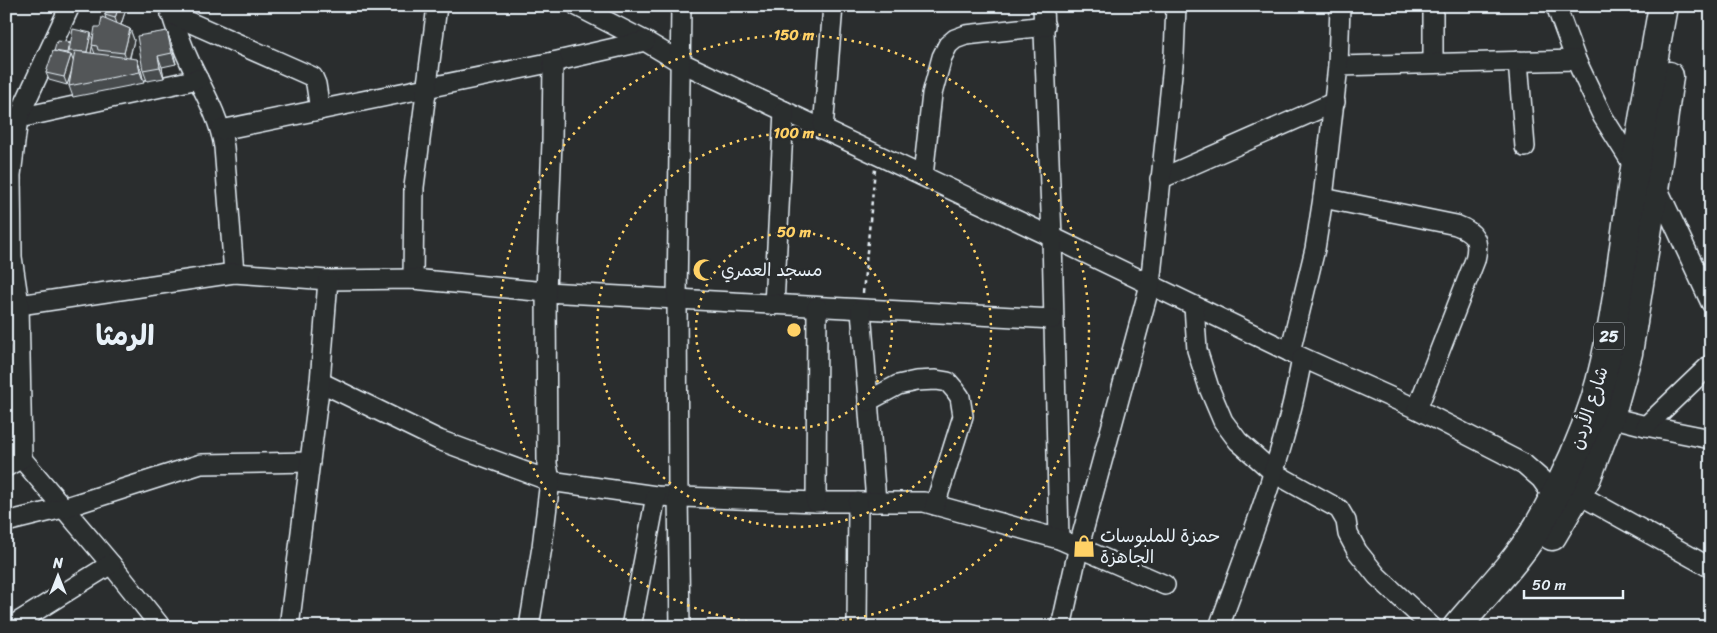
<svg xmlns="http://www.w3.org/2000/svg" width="1717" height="633" font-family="Sriracha,'Playpen Sans Arabic',sans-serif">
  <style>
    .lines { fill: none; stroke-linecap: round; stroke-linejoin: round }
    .minor-casing { stroke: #e8f1f8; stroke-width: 22 }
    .highway-casing { stroke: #e8f1f8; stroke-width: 31 }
    .path { stroke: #e8f1f8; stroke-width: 2.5; stroke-dasharray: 4 4; stroke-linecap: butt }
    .minor { stroke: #2a2d2e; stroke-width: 19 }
    .highway { stroke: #2a2d2e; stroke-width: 28 }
    .wall { fill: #474b4d; stroke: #e8f1f8; fill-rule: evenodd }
    .shaded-wall { fill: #3a3d3e; stroke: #e8f1f8 }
    .building { fill: #535759; stroke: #e8f1f8 }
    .ring { fill: none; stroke: #ffd166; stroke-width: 2.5; stroke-dasharray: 2.5 5 }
    .labels { text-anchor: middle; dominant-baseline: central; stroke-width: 5; stroke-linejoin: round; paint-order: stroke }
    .shield { fill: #2a2d2e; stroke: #afb6bb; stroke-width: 1 }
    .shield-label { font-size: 16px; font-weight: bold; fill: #e8f1f8 }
    .poi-label { font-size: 18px; fill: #e8f1f8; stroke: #2a2d2e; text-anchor: start }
    .street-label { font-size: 18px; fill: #e8f1f8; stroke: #2a2d2e }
    .town-label { font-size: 28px; font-weight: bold; fill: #e8f1f8; stroke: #2a2d2e }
    .centre { fill: #ffd166; stroke: #2a2d2e; stroke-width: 2.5 }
    .ring-label { font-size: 15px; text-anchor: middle; font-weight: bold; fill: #ffd166; stroke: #2a2d2e; stroke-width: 5; stroke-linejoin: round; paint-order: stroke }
  </style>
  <rect width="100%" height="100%" fill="#2a2d2e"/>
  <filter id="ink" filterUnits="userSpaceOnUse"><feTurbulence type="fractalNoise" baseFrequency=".02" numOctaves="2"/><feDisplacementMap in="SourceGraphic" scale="10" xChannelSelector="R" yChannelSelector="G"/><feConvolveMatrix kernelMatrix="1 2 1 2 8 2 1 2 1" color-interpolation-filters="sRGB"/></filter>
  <g filter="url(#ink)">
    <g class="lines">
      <defs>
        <g id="minor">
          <path d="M169 6C175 26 182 46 191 65 204 92 219 117 224 147L234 273"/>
          <path d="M577 6 645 41 680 62 1052 237 1290 352 1417 409 1524 464 1541 479 1554 497"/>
          <path d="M1043 6 1052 237 1059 539"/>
          <path d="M1433 6V63"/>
          <path d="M1556 6 1576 60 1603 117 1635 168"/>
          <path d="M171 14 313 77 316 84 320 110"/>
          <path d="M1518 61 1525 147"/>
          <path d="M1338 66 1576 60"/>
          <path d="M10 120 198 79"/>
          <path d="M823 129 833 6"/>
          <path d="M221 130 553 62 645 41"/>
          <path d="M923 176 932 94 942 57 948 45 955 39 966 35 1045 26"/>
          <path d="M1160 179 1335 102"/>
          <path d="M1655 183 1711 303"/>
          <path d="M1323 198 1456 225C1475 232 1480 240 1475 260L1417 409"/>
          <path d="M413 279 414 187 437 6"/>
          <path d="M774 305 784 111"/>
          <path d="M1194 306 1197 350 1209 388 1223 421 1238 441 1274 473 1339 509 1346 521 1348 534 1357 551 1377 576 1432 627"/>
          <path d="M6 307 234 273 328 280 413 279 546 292 1053 319"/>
          <path d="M861 310 876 502"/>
          <path d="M1290 352 1315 249 1323 198 1338 66 1340 6"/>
          <path d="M320 382 439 440 550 481 656 496 816 502H924L1059 539 1165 585"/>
          <path d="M868 401 898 385 916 381 936 380 948 382 955 390 960 397 963 416 935 505"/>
          <path d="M1610 417 1646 426 1711 439"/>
          <path d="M1646 426 1711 364"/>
          <path d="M6 440 111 564 161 627"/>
          <path d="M6 467 22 458 19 304 12 257 11 175 18 118 70 6"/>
          <path d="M1578 494 1711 568"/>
          <path d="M816 502 817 307"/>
          <path d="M6 522 63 508 201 464 310 462"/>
          <path d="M10 627 111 564"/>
          <path d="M289 627 320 382 328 280"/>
          <path d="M529 627 542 547 550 481 547 464 546 292 552 142 553 62"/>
          <path d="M631 627 656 496"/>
          <path d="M680 627 678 496 677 299 681 6"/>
          <path d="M857 627 858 502"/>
          <path d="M1061 627 1079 546 1150 285 1174 55 1176 6"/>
          <path d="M1219 627C1251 539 1286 450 1302 358"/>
        </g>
        <g id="highway">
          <path d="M1552 536 1587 477 1610 417 1628 353 1655 183 1669 76"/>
          <path d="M1457 627C1487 591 1523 556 1545 514 1564 480 1583 438 1595 400 1615 334 1622 257 1632 188 1641 128 1652 67 1663 6"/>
        </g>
      </defs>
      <use href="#minor" class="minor-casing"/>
      <use href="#highway" class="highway-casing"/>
      <path class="path" d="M863 293 875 169"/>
      <use href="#minor" class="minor"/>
      <use href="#highway" class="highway"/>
    </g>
    <g class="wall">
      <path d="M96 6H127L121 25 130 29 134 40 130 58 141 70 144 83 73 97 69 86 72 70 67 85 49 80 46 73 54 51 70 44 93 40 100 27 106 19 105 15V13L98 10ZM92 46 95 54 91 53Z"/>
      <path d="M167 31 171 43 176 64 162 67 164 78 147 81 143 70Z"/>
      <path d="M10 89 13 97 14 107 6 110V90Z"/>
    </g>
    <g class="shaded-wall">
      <path d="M119 6H127L119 30 115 18Z"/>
      <path d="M130 29 134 40 128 64 124 53Z"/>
      <path d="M167 31 171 43 176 64 172 53Z"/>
      <path d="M91 33 93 41 90 60 87 52Z"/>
      <path d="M69 42 71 46 69 51V52L68 57 67 53Z"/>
      <path d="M71 55 74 63 67 85 64 77Z"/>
      <path d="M158 56 162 67 164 78 160 67Z"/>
      <path d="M137 59 141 70 144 83 140 72Z"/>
      <path d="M10 89 13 97 14 107 11 100Z"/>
    </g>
    <g class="building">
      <path d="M108 6H119L115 18 105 15Z"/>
      <path d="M102 17 130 29 124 53 98 50 97 46 92 45 95 27H100Z"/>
      <path d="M73 29 91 33 87 52 69 51Z"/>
      <path d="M167 31 172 53 158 56 160 67 143 70 137 36Z"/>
      <path d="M57 41 69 42 67 53 54 51Z"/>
      <path d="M53 51 71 55 64 77 46 73Z"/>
      <path d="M75 51 137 59 140 72 69 86Z"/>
      <path d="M10 89 11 100 6 102V90Z"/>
    </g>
  </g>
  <g class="ring">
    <circle cx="794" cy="330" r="98"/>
    <circle cx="794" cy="330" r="197"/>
    <circle cx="794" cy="330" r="295"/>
  </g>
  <defs>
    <symbol id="mosque-bare" viewBox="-9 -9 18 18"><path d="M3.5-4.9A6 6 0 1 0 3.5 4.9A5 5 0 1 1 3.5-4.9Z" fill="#ffd166" stroke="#2a2d2e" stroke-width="2.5" paint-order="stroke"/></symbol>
    <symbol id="shop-bare" viewBox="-9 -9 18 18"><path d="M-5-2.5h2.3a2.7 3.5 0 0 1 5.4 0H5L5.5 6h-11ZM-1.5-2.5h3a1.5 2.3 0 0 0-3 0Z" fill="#ffd166" stroke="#2a2d2e" stroke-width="2.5" paint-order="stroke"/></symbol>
  </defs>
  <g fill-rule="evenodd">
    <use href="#mosque-bare" x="688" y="254" width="32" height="32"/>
    <use href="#shop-bare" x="1068" y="530" width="32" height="32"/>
  </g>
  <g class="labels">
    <rect class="shield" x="1594" y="322.5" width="30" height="27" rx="4"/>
    <g class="shield-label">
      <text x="1609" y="336">25</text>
    </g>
    <g class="poi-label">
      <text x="721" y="270">مسجد العمري</text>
      <text x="1100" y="536">حمزة للملبوسات<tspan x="1100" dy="21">الجاهزة</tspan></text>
    </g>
    <g class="street-label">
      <text transform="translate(1589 408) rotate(-72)">شارع الأردن</text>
    </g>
    <g class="town-label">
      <text x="125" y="335">الرمثا</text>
    </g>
  </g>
  <circle cx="794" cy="330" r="8" class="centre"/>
  <g class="ring-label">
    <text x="794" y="40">150 m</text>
    <text x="794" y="138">100 m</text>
    <text x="794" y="237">50 m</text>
  </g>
  <rect width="1717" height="633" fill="none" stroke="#2a2d2e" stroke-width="25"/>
  <rect x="12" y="12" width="1692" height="608" fill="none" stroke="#e8f1f8" stroke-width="2" filter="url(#ink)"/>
  <g transform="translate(58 576)" stroke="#2a2d2e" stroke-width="4" paint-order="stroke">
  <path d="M0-4L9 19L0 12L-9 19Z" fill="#e8f1f8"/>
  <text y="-8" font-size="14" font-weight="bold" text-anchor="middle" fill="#e8f1f8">N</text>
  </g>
  <path d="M1524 590v8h99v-8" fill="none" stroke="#e8f1f8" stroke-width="2.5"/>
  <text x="1532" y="590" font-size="15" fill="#e8f1f8" stroke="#2a2d2e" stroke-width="4" paint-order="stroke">50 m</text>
</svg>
